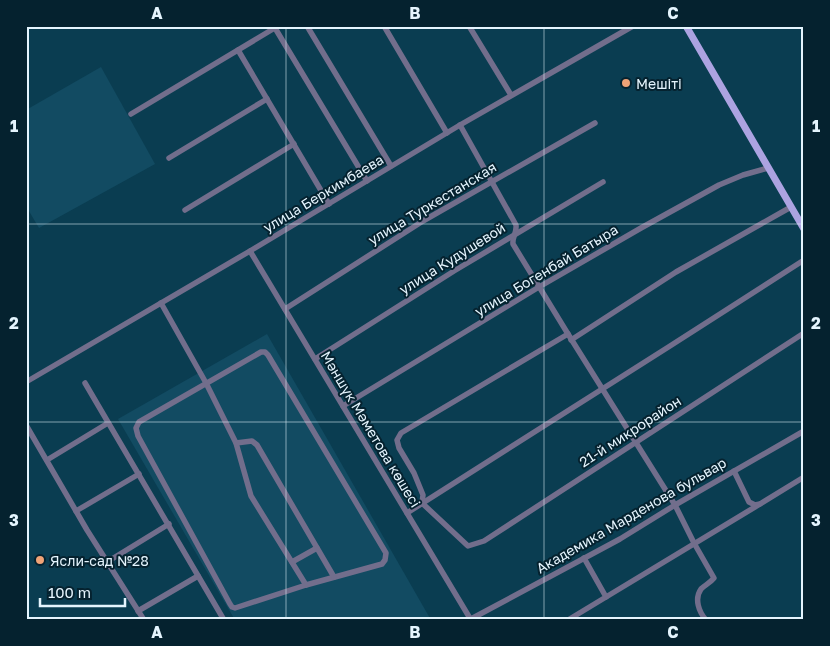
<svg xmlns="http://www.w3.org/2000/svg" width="830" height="646" font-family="'Golos Text',sans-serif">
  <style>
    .built { fill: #124b62 }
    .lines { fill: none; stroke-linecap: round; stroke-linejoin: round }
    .minor { stroke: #726e8c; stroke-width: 5.5 }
    .major { stroke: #aca3e1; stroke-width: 7 }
    .grid { fill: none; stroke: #e5f5fe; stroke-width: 1; stroke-opacity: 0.55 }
    .poi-dot { fill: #efa377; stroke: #05222f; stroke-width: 2 }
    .labels { text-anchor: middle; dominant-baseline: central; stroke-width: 4; stroke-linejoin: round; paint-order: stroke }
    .poi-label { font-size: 14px; fill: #e5f5fe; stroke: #05222f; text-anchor: start }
    .street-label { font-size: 14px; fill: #e5f5fe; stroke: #05222f }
    .neatline { fill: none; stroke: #e5f5fe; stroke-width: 2 }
    .grid-label { font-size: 16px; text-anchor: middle; font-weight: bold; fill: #e5f5fe }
  </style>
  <rect width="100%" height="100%" fill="#0a3d51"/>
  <g class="built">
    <path d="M101 67 155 164 39 228 26 206V110Z"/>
    <path d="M267 334 431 620H235L118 419Z"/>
  </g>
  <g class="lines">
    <g class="minor">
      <path d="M307 26 391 166"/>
      <path d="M384 26 447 133"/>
      <path d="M469 26 511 95"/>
      <path d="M275 28 367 181"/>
      <path d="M238 50 329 204"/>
      <path d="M131 114 278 26"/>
      <path d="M460 125 516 225C517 233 512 237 513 244L568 334 675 505 694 543 714 578C710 583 705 585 701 589 694 599 699 612 706 620"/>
      <path d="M169 158 267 99"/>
      <path d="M185 210 294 144"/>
      <path d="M250 251 471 620"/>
      <path d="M161 303 206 383 236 443 251 496 306 585"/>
      <path d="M285 309 423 221 595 123"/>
      <path d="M568 334 401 433 397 440 399 448 414 473 423 495 422 503 468 546 484 541 804 333"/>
      <path d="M571 340 676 272 791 207"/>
      <path d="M261 352H265L268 355 386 553 385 560 382 564 306 585 235 608 232 607 230 604 138 436 136 428 139 422Z"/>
      <path d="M315 359 454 271 603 182"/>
      <path d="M26 382 250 251 460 125 633 26"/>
      <path d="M85 383 224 620"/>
      <path d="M343 406 539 287 641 228 719 185 743 175 768 168"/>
      <path d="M26 425 87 530 144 620"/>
      <path d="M236 443 252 441 257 445 334 577"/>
      <path d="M47 460 108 423"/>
      <path d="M734 471 749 502 755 505 760 504 804 477"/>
      <path d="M76 511 139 474"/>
      <path d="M407 513 670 346 804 260"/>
      <path d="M107 562 169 524"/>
      <path d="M292 562 317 548"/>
      <path d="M606 597 760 504"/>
      <path d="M138 611 198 576"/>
      <path d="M469 620 620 539 675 505 804 431"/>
      <path d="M568 620 606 597 584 558"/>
    </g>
    <path class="major" d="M686 26 804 229"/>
  </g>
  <path class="grid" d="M286 26V620M544 26V620M26 224H804M26 422H804"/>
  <g class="poi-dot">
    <circle cx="626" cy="83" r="5"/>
    <circle cx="40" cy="560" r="5"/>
  </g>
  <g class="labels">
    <g class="poi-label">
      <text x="636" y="83">Мешіті</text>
      <text x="50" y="560">Ясли-сад №28</text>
    </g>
    <g class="street-label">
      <text transform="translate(323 193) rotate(-31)">улица Беркимбаева</text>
      <text transform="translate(432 203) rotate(-31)">улица Туркестанская</text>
      <text transform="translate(452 258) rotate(-32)">улица Кудушевой</text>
      <text transform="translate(546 270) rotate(-31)">улица Богенбай Батыра</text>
      <text transform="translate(371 429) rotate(59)">Мәншүк Мәметова көшесі</text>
      <text transform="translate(630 431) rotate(-33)">21-й микрорайон</text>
      <text transform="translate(631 515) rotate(-30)">Академика Марденова бульвар</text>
    </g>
  </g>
  <rect width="830" height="646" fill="none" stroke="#05222f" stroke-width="55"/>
  <path d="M40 598v8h85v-8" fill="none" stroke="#e5f5fe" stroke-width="2.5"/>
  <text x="48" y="598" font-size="15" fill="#e5f5fe" stroke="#05222f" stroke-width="4" paint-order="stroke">100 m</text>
  <rect x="28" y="28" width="774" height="590" class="neatline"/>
  <g class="grid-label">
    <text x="157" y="19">A</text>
    <text x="415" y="19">B</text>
    <text x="673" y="19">C</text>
    <text x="14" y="132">1</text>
    <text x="816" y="132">1</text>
    <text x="14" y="329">2</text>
    <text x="816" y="329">2</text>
    <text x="14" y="526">3</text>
    <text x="816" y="526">3</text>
    <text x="157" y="638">A</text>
    <text x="415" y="638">B</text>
    <text x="673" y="638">C</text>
  </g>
</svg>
